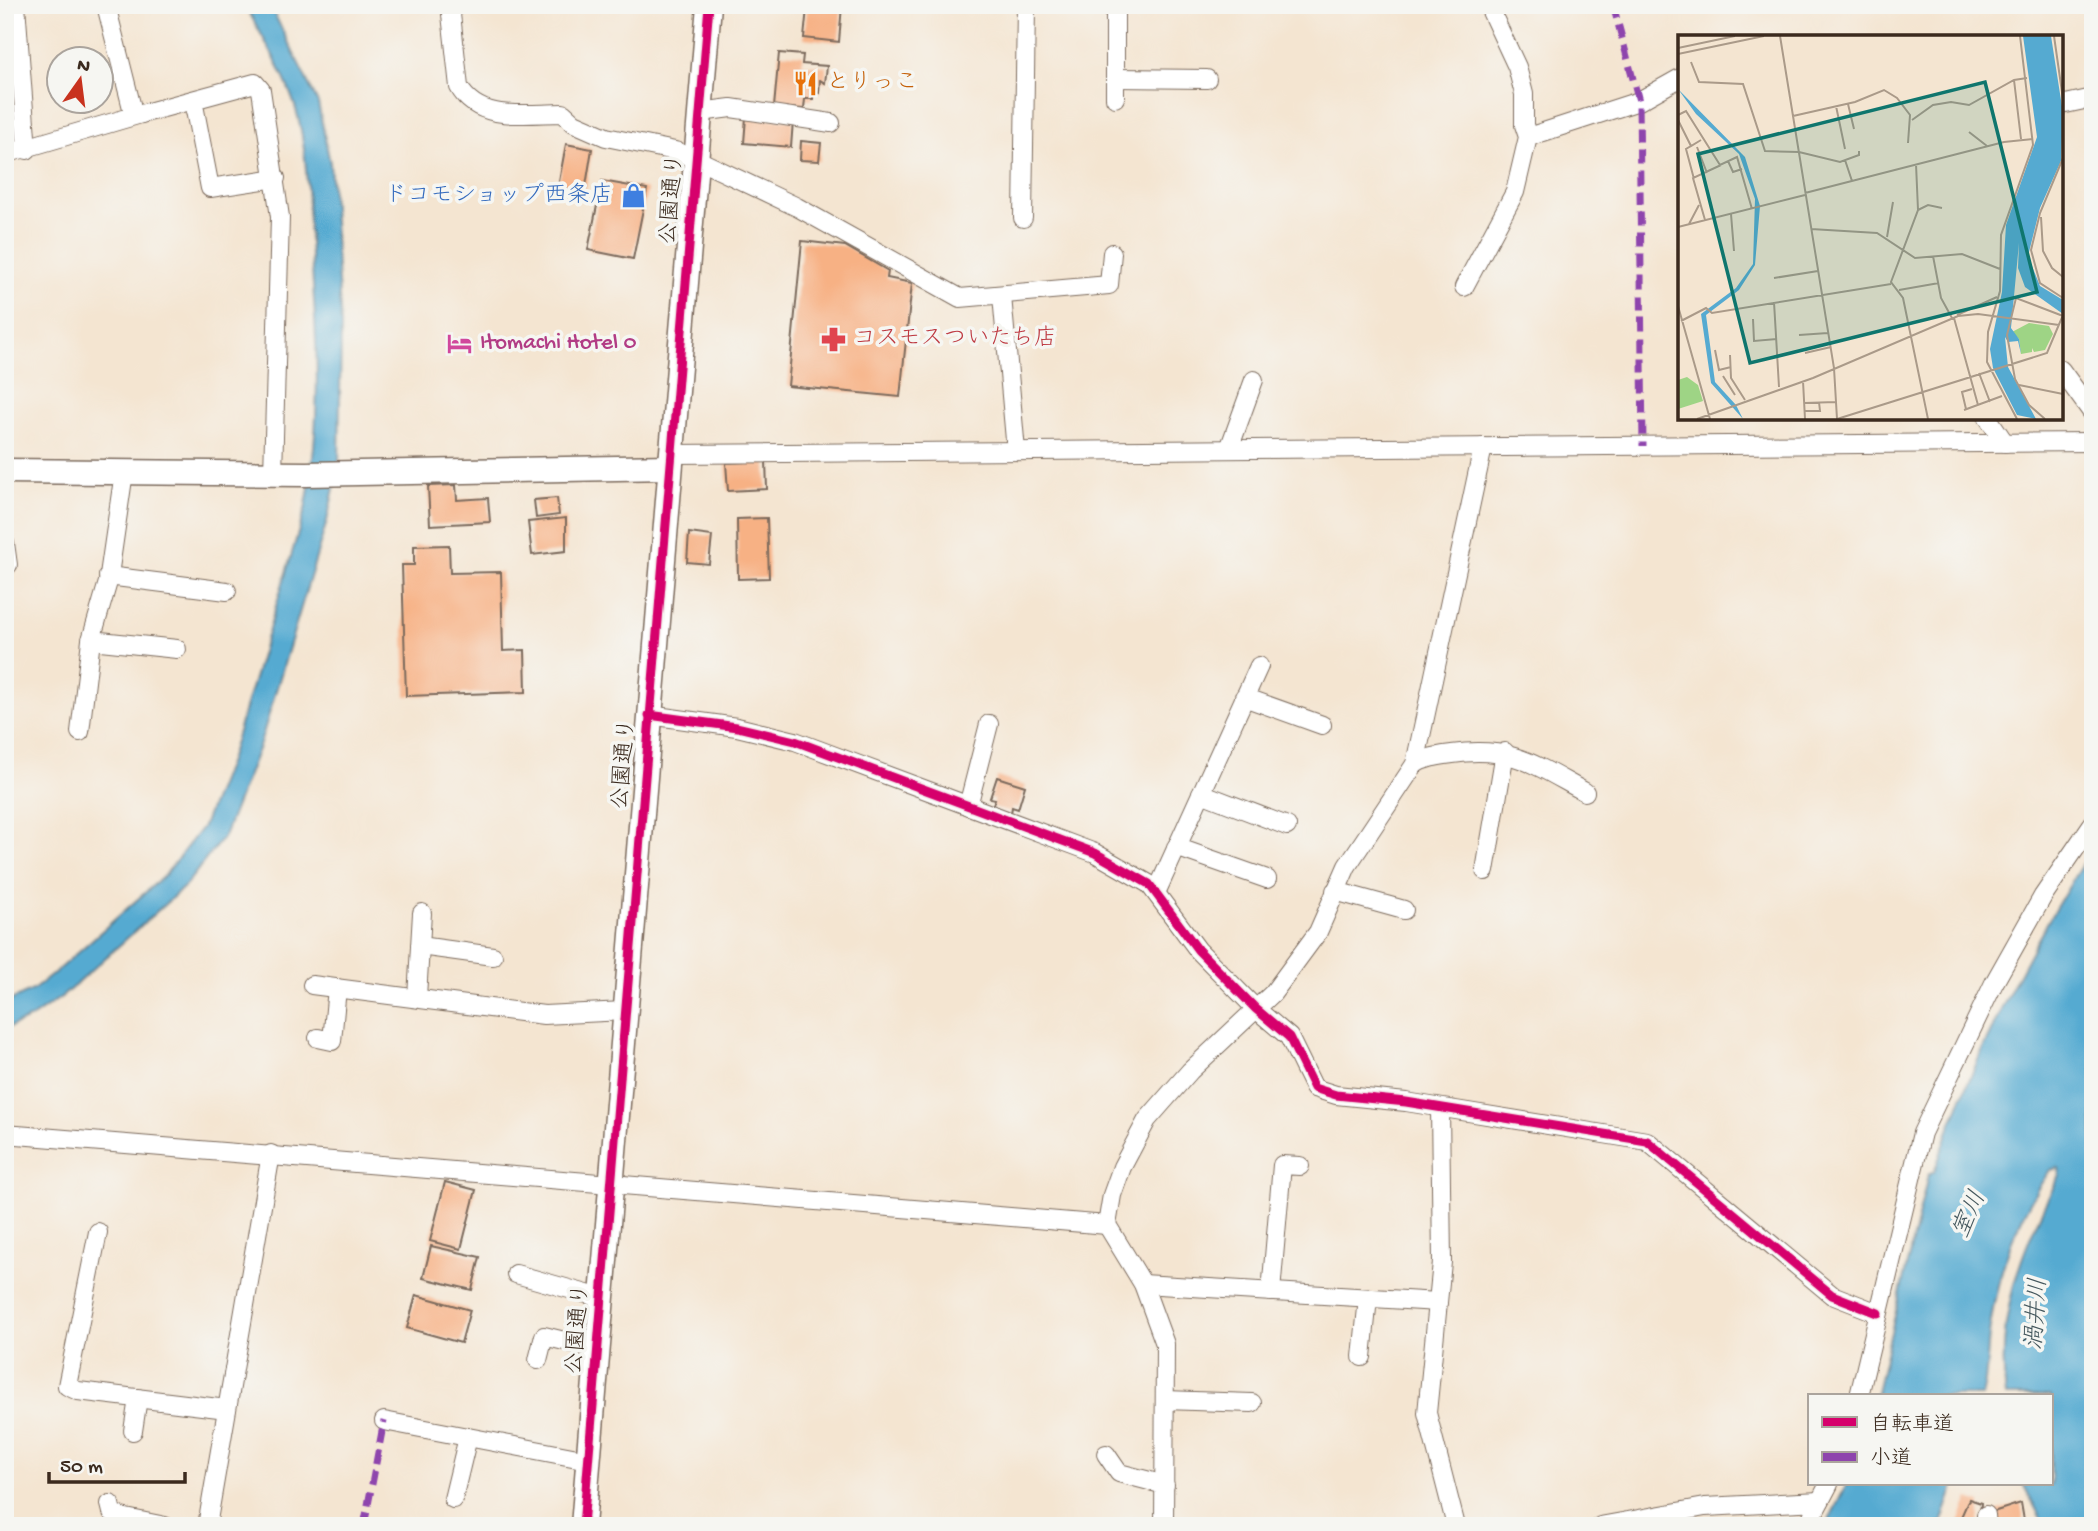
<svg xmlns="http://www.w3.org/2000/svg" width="2098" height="1531" font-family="'Gochi Hand','Klee One',sans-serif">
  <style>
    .water { fill: #55aad1; stroke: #486a78; stroke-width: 2 }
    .building { fill: #f7b184 }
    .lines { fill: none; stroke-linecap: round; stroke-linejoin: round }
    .street-casing { stroke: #7c6b5d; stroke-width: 20 }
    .secondary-casing { stroke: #7c6b5d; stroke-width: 27 }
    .street { stroke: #fff; stroke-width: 18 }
    .secondary { stroke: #fff; stroke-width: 24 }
    .quiet { stroke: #8e44ad; stroke-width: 7; stroke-dasharray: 14 7; stroke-linecap: butt }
    .cycleway-casing { stroke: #f6f6f2; stroke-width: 13 }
    .cycleway { stroke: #d6006c; stroke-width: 9 }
    .labels { text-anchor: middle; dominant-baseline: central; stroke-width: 7; stroke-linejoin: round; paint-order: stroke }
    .food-label { font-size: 23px; fill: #c56008; stroke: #f6f6f2; text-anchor: start }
    .shop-label { font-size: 23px; fill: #366cbe; stroke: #f6f6f2; text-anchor: end }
    .street-label { font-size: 23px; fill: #3b2a1e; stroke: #f6f6f2 }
    .health-label { font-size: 23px; fill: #be3a42; stroke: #f6f6f2; text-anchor: start }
    .hotel-label { font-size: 23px; fill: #b23c85; stroke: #f6f6f2; text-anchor: start }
    .water-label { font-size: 24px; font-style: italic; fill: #44575d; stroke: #f6f6f2 }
    .inset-road { fill: none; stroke: #aa9a89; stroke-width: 2 }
    .view { fill: #0f766e; fill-opacity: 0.15; stroke: #0f766e; stroke-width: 3.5 }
    .inset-edge { fill: none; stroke: #3b2a1e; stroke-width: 3.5 }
  </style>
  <rect width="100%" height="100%" fill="#f6f6f2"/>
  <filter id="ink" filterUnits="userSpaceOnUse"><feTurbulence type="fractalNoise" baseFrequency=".0143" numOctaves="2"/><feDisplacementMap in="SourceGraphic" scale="14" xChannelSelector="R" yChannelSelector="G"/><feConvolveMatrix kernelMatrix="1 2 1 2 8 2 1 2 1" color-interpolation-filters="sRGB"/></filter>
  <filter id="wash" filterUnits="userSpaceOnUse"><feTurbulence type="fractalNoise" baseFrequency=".00686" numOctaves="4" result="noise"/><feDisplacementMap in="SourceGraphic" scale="28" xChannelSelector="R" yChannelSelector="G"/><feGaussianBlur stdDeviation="1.57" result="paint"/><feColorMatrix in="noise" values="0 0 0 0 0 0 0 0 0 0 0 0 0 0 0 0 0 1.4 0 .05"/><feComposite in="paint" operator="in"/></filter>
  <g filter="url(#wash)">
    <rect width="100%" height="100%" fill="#f4e5d1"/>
    <g class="water">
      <path d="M245 5H270L318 103 330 163 341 326 339 465 327 521 260 744 224 836 185 886 64 995 31 1018 5 1029V1003L33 990 52 975 165 875 203 826 230 758 305 510C324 417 316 321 309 228 307 187 307 144 295 106 283 70 263 38 245 5Z"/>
      <path d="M2093 847V1299L2088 1356 2093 1404V1526H2045L2023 1484H2051V1396H2006C1995 1316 2023 1244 2060 1175L2059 1168 2050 1170C2019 1214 1999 1267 1991 1321 1986 1346 1989 1370 1982 1396H1876L1928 1175 1934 1172C1973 1057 2027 950 2093 847Z"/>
      <path d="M1847 1484H1955L1940 1526H1826Z"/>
    </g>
    <g id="blocks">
      <g class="building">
        <path d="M796 5H842L839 42 804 38 807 8Z"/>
        <path d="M779 53 803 55 802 64 827 66 825 83 820 80 819 93 813 92V99H805L804 109 774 107Z"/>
        <path d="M746 117 793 121 791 147 744 143Z"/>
        <path d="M801 141 821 143 819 161 800 160Z"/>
        <path d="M566 144 592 149 585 192 558 187Z"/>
        <path d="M602 181 647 189 633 259 588 250Z"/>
        <path d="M802 241 845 246 888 271 887 278 912 283 900 397 788 386Z"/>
        <path d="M766 461 767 489 728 491 726 463Z"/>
        <path d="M456 485 457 500 488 498 490 522 430 525 428 486Z"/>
        <path d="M557 498 559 515 536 518 534 500Z"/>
        <path d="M566 518V551L532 555 528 522Z"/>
        <path d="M767 518 769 578 738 579 737 519Z"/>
        <path d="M689 533 712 536 709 564 687 562Z"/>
        <path d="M449 545 450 573 501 572 503 651 525 650 526 692 406 696 402 565H414V546Z"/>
        <path d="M997 777 1025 786 1018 809 1012 807 1011 813 992 807 995 799 990 798Z"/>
        <path d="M445 1182 476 1190 461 1249 430 1241Z"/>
        <path d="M431 1246 480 1257 472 1290 423 1278Z"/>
        <path d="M416 1295 470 1310 461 1343 407 1328Z"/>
        <path d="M1969 1499 1981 1503 1979 1526H1957Z"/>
        <path d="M2021 1503 2025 1526H1994L1990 1513Z"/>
      </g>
    </g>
  </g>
  <g filter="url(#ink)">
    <use href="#blocks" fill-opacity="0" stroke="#7c6b5d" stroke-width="2"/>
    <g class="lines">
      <defs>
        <g id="street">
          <path d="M16 5 27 150"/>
          <path d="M106 5 133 112 141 114 255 83 261 90 280 217 273 474"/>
          <path d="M450 5 459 87C479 123 527 113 563 113L574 123 606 137 675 151 696 159 797 207 960 298 1109 285 1112 253"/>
          <path d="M1115 78 1207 79"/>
          <path d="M1115 98V5"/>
          <path d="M193 100 210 188 276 178"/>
          <path d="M2061 105 2093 98"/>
          <path d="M700 112 731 108 831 123"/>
          <path d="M1528 137 1639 101 1680 78"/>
          <path d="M5 154 141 114"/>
          <path d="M1023 218 1026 5"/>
          <path d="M1464 287 1515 192 1528 137 1524 125V94L1517 67 1488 5"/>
          <path d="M1002 296 1016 451"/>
          <path d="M2061 370 2093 414"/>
          <path d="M1988 418 2005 443"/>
          <path d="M1229 449 1254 380"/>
          <path d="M670 454 2093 442"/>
          <path d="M5 543 8 565"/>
          <path d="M108 576 227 591"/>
          <path d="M91 640 177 649"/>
          <path d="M1244 697 1322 725"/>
          <path d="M649 715 737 727 795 741 1095 853 1149 884 1198 950 1256 1009 1289 1037 1314 1088 1336 1095 1406 1102 1647 1141 1832 1295 1878 1313"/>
          <path d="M80 732 91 640 108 582 124 472"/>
          <path d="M1415 764C1427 757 1438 756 1452 754 1511 745 1535 765 1585 792"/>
          <path d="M1201 793 1287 826"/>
          <path d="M968 806 989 724"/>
          <path d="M1176 847 1267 879"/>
          <path d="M1485 871 1505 752"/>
          <path d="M1335 891 1404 910"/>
          <path d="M1156 893 1259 666"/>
          <path d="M420 946 493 956"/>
          <path d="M312 985 544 1015 624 1011"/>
          <path d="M417 997 422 913"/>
          <path d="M318 1038 332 1041 337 988"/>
          <path d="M1440 1108 1442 1262 1427 1413 1456 1526"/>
          <path d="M5 1134 1107 1225"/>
          <path d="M98 1232 67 1386 78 1391 227 1409"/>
          <path d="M516 1274 601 1298"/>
          <path d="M1143 1284 1438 1302"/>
          <path d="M1271 1292 1282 1165 1300 1166"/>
          <path d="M1362 1357 1368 1298"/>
          <path d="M538 1360 544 1336 597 1349"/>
          <path d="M1859 1396 1922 1133 1994 983 2043 896 2093 823"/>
          <path d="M1165 1400 1252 1403"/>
          <path d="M384 1421 588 1460"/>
          <path d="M133 1431 138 1398"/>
          <path d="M1106 1454 1119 1473 1165 1485"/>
          <path d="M453 1499 468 1437"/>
          <path d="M110 1504 112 1512 121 1517 165 1526"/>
          <path d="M1986 1515 1987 1526"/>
          <path d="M207 1526 271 1154"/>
          <path d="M1164 1526 1165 1344 1143 1284 1107 1225 1112 1195 1122 1167 1147 1120 1190 1071 1273 993 1318 932 1347 866 1415 764 1483 447"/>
          <path d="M1600 1526 1705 1507 1820 1501"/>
          <path d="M1807 1526 1829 1484"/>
        </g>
        <g id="secondary">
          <path d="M5 471 306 474 669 467"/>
          <path d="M583 1526 709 5"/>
        </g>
      </defs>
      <use href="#street" class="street-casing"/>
      <use href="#secondary" class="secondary-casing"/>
      <use href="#street" class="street"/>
      <use href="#secondary" class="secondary"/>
      <g class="quiet">
        <path d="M1613 5 1639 101 1643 446"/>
        <path d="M364 1526 384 1421"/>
      </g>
      <defs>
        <g id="cycleway">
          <path d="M649 715 737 727 795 741 1095 853 1149 884 1198 950 1256 1009 1289 1037 1314 1088 1336 1095 1406 1102 1647 1141 1832 1295 1878 1313"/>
          <path d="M583 1526 709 5"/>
        </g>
      </defs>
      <use href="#cycleway" class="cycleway-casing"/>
      <use href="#cycleway" class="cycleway"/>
    </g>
  </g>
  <defs>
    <symbol id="restaurant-bare" viewBox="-9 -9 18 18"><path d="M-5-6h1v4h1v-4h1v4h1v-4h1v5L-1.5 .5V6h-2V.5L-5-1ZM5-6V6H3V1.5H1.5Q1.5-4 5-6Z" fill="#e8710a" stroke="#f6f6f2" stroke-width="2.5" paint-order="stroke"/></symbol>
    <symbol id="shop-bare" viewBox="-9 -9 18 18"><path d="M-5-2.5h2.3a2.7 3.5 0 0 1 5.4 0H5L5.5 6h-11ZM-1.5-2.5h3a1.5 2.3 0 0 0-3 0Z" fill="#3f7fe0" stroke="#f6f6f2" stroke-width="2.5" paint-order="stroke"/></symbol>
    <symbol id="pharmacy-bare" viewBox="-9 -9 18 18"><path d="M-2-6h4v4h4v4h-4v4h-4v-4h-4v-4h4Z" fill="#e0444e" stroke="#f6f6f2" stroke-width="2.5" paint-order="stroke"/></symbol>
    <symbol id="hotel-bare" viewBox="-9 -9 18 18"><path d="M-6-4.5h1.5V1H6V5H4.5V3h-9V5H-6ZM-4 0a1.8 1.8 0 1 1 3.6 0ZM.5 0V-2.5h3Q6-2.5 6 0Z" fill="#d1479c" stroke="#f6f6f2" stroke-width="2.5" paint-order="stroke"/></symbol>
  </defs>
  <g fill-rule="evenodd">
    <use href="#restaurant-bare" x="788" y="66" width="35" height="35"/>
    <use href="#shop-bare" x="616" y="178" width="35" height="35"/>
    <use href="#pharmacy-bare" x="816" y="322" width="35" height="35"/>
    <use href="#hotel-bare" x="442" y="326" width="35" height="35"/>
  </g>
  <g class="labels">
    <g class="food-label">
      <text x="826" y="83">とりっこ</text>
    </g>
    <g class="shop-label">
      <text x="613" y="196">ドコモショップ西条店</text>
    </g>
    <g class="street-label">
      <text transform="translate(673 199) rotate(-85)">公園通り</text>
      <text transform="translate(625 764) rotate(-85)">公園通り</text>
      <text transform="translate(579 1329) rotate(-85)">公園通り</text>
    </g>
    <g class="health-label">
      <text x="853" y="339">コスモスついたち店</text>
    </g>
    <g class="hotel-label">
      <text x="480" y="343">Itomachi Hotel 0</text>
    </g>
    <g class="water-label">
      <text transform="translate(1971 1215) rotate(-66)">室川</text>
      <text transform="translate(2038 1314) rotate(-86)">渦井川</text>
    </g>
  </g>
  <g transform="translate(1678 35)">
    <rect width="385" height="385" fill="#f4e5d1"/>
    <path d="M351 288 371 291 375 299 367 315 356 317 354 313V317L343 319 341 304 334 297ZM9 342 20 350 25 366 0 374V345Z" fill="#9ed485"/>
    <path d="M345 1H373L385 78 383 126 362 173 350 221 362 251 385 265V279L347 252 340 233 341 208 333 293 341 304 343 319 340 306 330 307 327 302 330 332 358 384 339 380 315 333 312 314 324 257 328 190 359 102ZM0 54 67 122 82 171 77 230 61 255 28 280 37 347 58 370 65 384 33 348 23 279 58 253 75 229 77 164 61 119 18 79Z" fill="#55aad1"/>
    <path class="inset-road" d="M102 1 156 333 159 384M376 1 385 64M0 13 57 1M0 19 86 1M13 27 21 47 65 49 87 116 121 117 162 127 181 120V116M336 45 343 104M170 69 176 94M158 71 167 114M0 80 8 76 42 130 59 122 74 174M115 81 177 67 206 55 219 63 232 80 230 108M0 85 13 111 23 105M234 85 255 70 273 67 291 70 336 45 349 43M291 97 309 111M13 111 8 114 16 144M19 112 29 138M385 123 362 178 353 215 362 248 385 263M167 125 174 146M50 126 55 137 64 134M238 129 240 175 213 247 225 263 250 384M127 158 326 107 355 104M240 175 250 170 264 173M53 179 56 216M363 182 365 216 374 233 385 242M27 185 15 143 43 130M11 189 21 170M0 192 127 160M133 194 199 198 237 223 284 219 322 234M209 202 215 167M255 221 263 263 274 283M96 243 140 236M221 255 261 248M96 267 101 352M0 271 32 384M279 280 319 262M276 283 300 370M75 284 76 306 99 304M3 286 28 273 34 278 213 249M121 300 150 298M37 315 41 335 53 332M127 318 153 312M52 320 53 343 67 365M301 338 312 367M45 341 57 360M125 346 127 384M341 350 385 359M126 368 158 367M288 374 284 357 294 354M286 375 324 361M126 376H142L141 367M19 384 135 343 280 281 300 279 381 290M159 384 369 318 385 280M339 384 309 327 310 297 322 256 323 200 355 110 342 1M367 384 351 370 337 344 329 300 338 263 385 281"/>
    <path class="view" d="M307 47 359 257 72 328 20 119Z"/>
    <rect width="385" height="385" class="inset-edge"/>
  </g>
  <rect width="2098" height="1531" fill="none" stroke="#f6f6f2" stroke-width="28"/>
  <rect x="1808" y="1394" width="245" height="91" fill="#f6f6f2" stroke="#aba49d" stroke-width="2"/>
  <rect x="1822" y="1417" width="35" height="10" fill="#d6006c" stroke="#aba49d" stroke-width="2"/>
  <text x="1870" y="1430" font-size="21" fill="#3b2a1e">自転車道</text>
  <rect x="1822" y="1452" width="35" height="10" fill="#8e44ad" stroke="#aba49d" stroke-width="2"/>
  <text x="1870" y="1464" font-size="21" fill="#3b2a1e">小道</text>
  <g transform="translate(80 80) rotate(14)"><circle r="33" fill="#f6f6f2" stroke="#aba49d" stroke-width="2"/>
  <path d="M0-5L12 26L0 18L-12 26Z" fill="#c8321e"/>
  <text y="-10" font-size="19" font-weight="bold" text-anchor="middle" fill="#3b2a1e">N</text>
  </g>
  <path d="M49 1472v10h136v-10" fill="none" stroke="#3b2a1e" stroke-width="3.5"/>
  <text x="60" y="1472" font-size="21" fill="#3b2a1e" stroke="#f6f6f2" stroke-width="5" paint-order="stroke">50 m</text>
</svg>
